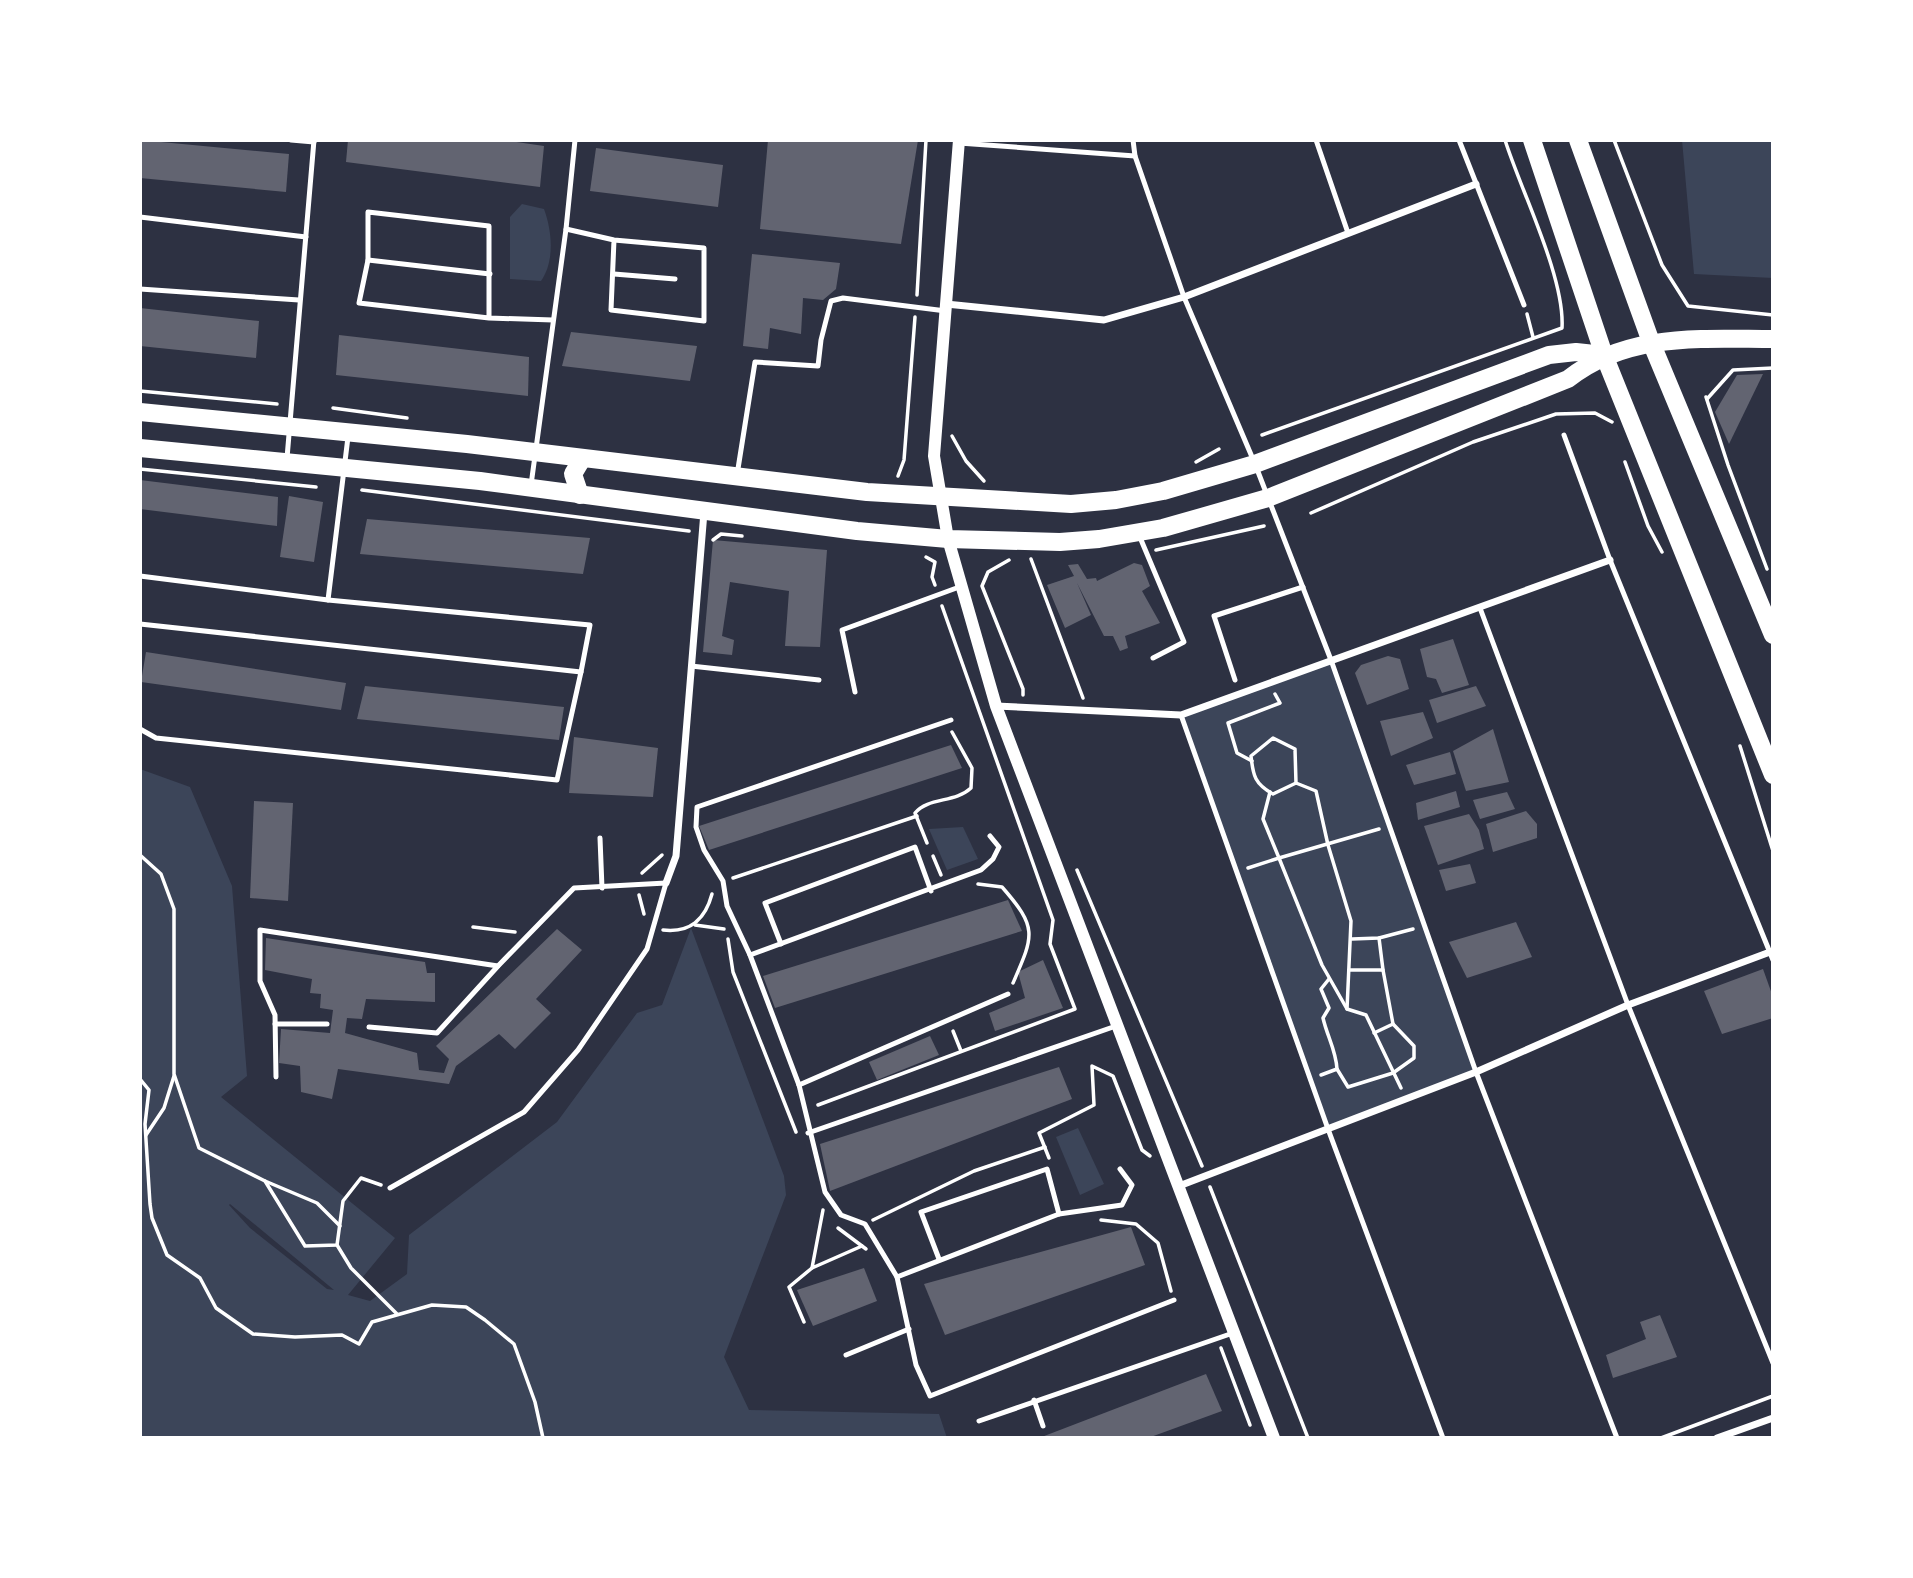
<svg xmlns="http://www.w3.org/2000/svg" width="1913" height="1578" font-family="'Source Sans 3',sans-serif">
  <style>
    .green { fill: #3c4559; fill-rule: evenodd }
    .building { fill: #626471 }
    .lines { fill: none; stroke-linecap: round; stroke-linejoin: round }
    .path { stroke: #fff; stroke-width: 3.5 }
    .service { stroke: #fff; stroke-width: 5 }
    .minor { stroke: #fff; stroke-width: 7 }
    .tertiary { stroke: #fff; stroke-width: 12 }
    .primary { stroke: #fff; stroke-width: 18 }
  </style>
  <rect width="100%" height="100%" fill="#2d3142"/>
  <g class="green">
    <path d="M1682 140 1773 142V278L1694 274Z"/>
    <path d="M522 204 544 209C552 231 555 261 541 281L510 279V217Z"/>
    <path d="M1331 660 1476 1072 1328 1129 1181 715Z"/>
    <path d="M140 769 190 787 232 886 247 1076 221 1097 395 1238 348 1295 370 1301 407 1274 409 1235 557 1122 637 1013 662 1005 691 928 784 1176 786 1195 724 1357 749 1410 939 1414 947 1438H140ZM229 1205 230 1204 334 1290 327 1289 250 1228Z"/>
    <path d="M963 827 978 859 947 870 929 829Z"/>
    <path d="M1078 1128 1104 1184 1080 1195 1056 1137Z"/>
  </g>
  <g class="building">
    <path d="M140 140 289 154 286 192 140 178Z"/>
    <path d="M348 140H502L544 146 540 187 346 162Z"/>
    <path d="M768 140H918L901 244 760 229Z"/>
    <path d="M596 148 723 165 718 207 590 191Z"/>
    <path d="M752 254 840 263 836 289 823 300 803 298 801 334 770 328 768 349 743 346Z"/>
    <path d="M140 308 259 321 256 358 140 346Z"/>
    <path d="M571 332 697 346 690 381 562 366Z"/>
    <path d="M339 335 529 357 528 396 336 375Z"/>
    <path d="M1763 374 1729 444 1715 412 1737 375Z"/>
    <path d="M140 480 278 497 277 526 140 509Z"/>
    <path d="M289 496 323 502 314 562 280 557Z"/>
    <path d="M367 519 590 538 583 574 360 554Z"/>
    <path d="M713 540 827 550 820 647 785 646 789 591 730 582 722 636 734 640 732 655 703 652Z"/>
    <path d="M1134 563 1142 565 1150 586 1142 591 1160 623 1125 636 1128 648 1120 651 1113 636H1104L1077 583 1091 615 1065 628 1047 585 1074 576 1068 565 1078 564 1087 579 1096 578 1097 581Z"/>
    <path d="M1453 639 1469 685 1442 693 1436 679 1427 677 1420 649Z"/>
    <path d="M146 652 346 683 341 710 141 682Z"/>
    <path d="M1388 656 1400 659 1409 689 1367 705 1355 673 1361 665Z"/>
    <path d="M365 686 564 707 559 740 357 719Z"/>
    <path d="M1476 686 1486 706 1437 723 1429 700Z"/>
    <path d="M1423 712 1433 738 1391 756 1380 721Z"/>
    <path d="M1493 729 1509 782 1466 791 1453 751Z"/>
    <path d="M574 737 658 748 653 797 569 793Z"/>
    <path d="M951 745 962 768 709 850 699 826Z"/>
    <path d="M1450 752 1456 774 1414 785 1406 765Z"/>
    <path d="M1456 791 1460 807 1418 820 1416 803Z"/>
    <path d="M1507 792 1515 809 1480 819 1473 800Z"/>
    <path d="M254 801 293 803 288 901 250 898Z"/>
    <path d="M1526 811 1537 824V838L1493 852 1486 824Z"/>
    <path d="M1469 814 1479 830 1484 849 1438 865 1424 826Z"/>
    <path d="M1470 864 1476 883 1446 891 1439 870Z"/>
    <path d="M1008 900 1022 931 775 1008 763 976Z"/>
    <path d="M1516 922 1532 957 1467 978 1449 942Z"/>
    <path d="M557 929 582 950 536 999 551 1013 515 1049 499 1034 456 1066 449 1084 338 1069 332 1099 301 1092 300 1066 279 1063 281 1029 330 1033 333 1010 320 1008 321 994 310 993 312 979 265 970 266 938 425 962 427 973H435V1002L366 999 362 1019 347 1018 345 1033 417 1053 419 1070 444 1073 449 1059 436 1046Z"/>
    <path d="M1043 960 1063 1008 995 1031 989 1013 1025 998 1018 972Z"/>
    <path d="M1763 969 1773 997V1018L1722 1034 1704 991Z"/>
    <path d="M930 1036 939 1055 877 1080 869 1062Z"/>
    <path d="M1059 1067 1072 1099 830 1191 820 1144Z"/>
    <path d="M1131 1227 1145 1265 945 1335 924 1284Z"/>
    <path d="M864 1268 877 1301 813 1326 797 1290Z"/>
    <path d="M1660 1315 1677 1357 1613 1378 1606 1355 1646 1339 1640 1322Z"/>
    <path d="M1206 1374 1222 1411 1148 1438H1039Z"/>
  </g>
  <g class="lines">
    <g class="path">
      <path d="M1614 140 1662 265 1688 306 1773 315"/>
      <path d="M917 295 926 140"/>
      <path d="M1527 314 1533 337"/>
      <path d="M140 391 277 404"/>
      <path d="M1706 397 1728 465 1767 569"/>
      <path d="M1707 399 1733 370 1773 368"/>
      <path d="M333 408 407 418"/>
      <path d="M1262 435 1562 328C1565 277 1521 191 1505 140"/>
      <path d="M952 436 966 461 984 481"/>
      <path d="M1196 462 1219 449"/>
      <path d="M1625 462 1648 526 1662 552"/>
      <path d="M140 469 316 487"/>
      <path d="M898 476 904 460 915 317"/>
      <path d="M362 490 689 531"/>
      <path d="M1311 513 1473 442 1556 414 1595 413 1612 422"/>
      <path d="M713 540 721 534 742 536"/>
      <path d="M1156 550 1264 526"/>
      <path d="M926 557 935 562 932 577 935 585"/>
      <path d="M1031 559 1083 698"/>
      <path d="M1009 560 988 572 982 586 1023 689V695"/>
      <path d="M1740 746 1773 851"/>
      <path d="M1252 761 1237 753 1228 723 1280 703 1275 694"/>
      <path d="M1296 783 1273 794C1255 784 1253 776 1251 756L1273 738 1295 749 1296 783 1316 791 1328 845 1351 921 1347 1009"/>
      <path d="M1379 829 1279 858 1322 965 1347 1009 1366 1015 1401 1088"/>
      <path d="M927 843 915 813C928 797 955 803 971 788L972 768 952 732"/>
      <path d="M140 855 161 874 174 909V1074L199 1148 265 1181 305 1246 337 1245 343 1201 361 1178 381 1185"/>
      <path d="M933 856 941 875"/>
      <path d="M1248 868 1279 858 1263 819 1270 792"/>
      <path d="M1077 870 1202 1166"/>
      <path d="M642 873 662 855"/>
      <path d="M733 878 917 816"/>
      <path d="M978 884 1002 887C1038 928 1034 935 1013 983"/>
      <path d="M639 895 644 914"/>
      <path d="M695 925 724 929"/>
      <path d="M473 927 515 932"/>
      <path d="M663 930C690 933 705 920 712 894"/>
      <path d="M1379 938 1383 970"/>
      <path d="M728 939 733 972 796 1132"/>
      <path d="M1352 939 1379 938 1413 929"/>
      <path d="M1349 970H1383L1393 1024"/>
      <path d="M1329 979 1321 989 1329 1008 1323 1018C1327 1036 1336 1050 1337 1069"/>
      <path d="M953 1031 961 1051"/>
      <path d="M1321 1075 1337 1069 1348 1087 1393 1073 1414 1058V1046L1393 1024 1374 1033"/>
      <path d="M140 1079 149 1090 145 1124 150 1204 152 1218 167 1255 200 1278 216 1308 253 1334 295 1337 342 1335 359 1344 372 1322 432 1305 466 1307 485 1320 514 1344 535 1402 543 1438"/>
      <path d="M818 1105 1075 1009 1050 944 1053 920 942 606"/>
      <path d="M146 1135 164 1108 174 1076"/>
      <path d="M1049 1158 1039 1133 1094 1105 1092 1066 1113 1076 1142 1150 1150 1156"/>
      <path d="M265 1181 317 1203 340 1226"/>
      <path d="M1210 1187 1308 1438"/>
      <path d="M823 1210 812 1268 862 1246"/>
      <path d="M873 1220 974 1171 1045 1147"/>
      <path d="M1101 1220 1136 1224 1158 1243 1171 1291"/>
      <path d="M838 1228 866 1249"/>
      <path d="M337 1245 351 1268 397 1314"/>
      <path d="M804 1322 789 1287 812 1268"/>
      <path d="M1221 1348 1250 1425"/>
      <path d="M1661 1438 1773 1396"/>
    </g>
    <g class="service">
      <path d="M291 140 314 142"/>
      <path d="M1133 140 1135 156 1184 297 1255 464 1331 660 1476 1072 1617 1438"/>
      <path d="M1316 140 1348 233"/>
      <path d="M1459 140 1524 305"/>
      <path d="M959 143 1135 156"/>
      <path d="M140 217 306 237"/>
      <path d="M566 229 614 240 704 248V321L611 310 614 240"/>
      <path d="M368 260 490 274"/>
      <path d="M614 274 675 279"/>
      <path d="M140 289 299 300"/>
      <path d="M489 318V226L368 212V260L359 303 489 318 553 320"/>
      <path d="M1564 435 1610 560 1773 960"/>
      <path d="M287 458 314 140"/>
      <path d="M737 475 755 362 818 366 821 340 831 301 843 298 946 311"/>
      <path d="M531 485 566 229 575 140"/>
      <path d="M1139 535 1184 642 1153 658"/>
      <path d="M140 576 328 600 590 625 581 672"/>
      <path d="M328 600 348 437"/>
      <path d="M1480 608 1628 1005 1773 1363"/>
      <path d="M140 624 581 672 557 780 156 738 140 729"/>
      <path d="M691 666 819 680"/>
      <path d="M1235 680 1214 616 1303 587"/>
      <path d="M855 692 842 630 962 586"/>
      <path d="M1181 715 1328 1129 1443 1438"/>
      <path d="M951 720 697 807 696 827 704 850 723 881 727 906 750 955 799 1085 825 1192 841 1215 865 1224 897 1277 916 1365 930 1396 1174 1300"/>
      <path d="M600 838 602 888"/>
      <path d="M781 944 765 903 915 847 931 891"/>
      <path d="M750 955 981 870 993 859 999 847 990 836"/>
      <path d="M275 1024H327"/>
      <path d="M369 1027 437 1033 498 966 574 888 666 883 647 949 578 1050 524 1112 390 1188"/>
      <path d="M276 1077 275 1015 260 981V930L498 966"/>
      <path d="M799 1085 1008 994"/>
      <path d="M808 1133 1116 1026"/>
      <path d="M939 1259 921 1212 1047 1169 1059 1214"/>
      <path d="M897 1277 1059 1214 1122 1205 1132 1185 1120 1169"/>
      <path d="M846 1355 909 1329"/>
      <path d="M1034 1400 1043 1426"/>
      <path d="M979 1421 1233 1333"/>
    </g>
    <g class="minor">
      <path d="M946 304 1104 320 1184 297 1476 184"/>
      <path d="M996 706 1181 715 1610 560"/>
      <path d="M666 883 676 856 704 512"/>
      <path d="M1179 1186 1476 1072 1628 1005 1770 952"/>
      <path d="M1717 1438 1773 1418"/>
    </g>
    <path class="tertiary" d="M959 140 934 456 948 539 996 706 1274 1438"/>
    <g class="primary">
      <path d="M1532 140 1604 355 1773 775"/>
      <path d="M1578 140 1651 342 1773 635"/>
      <path d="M140 412 467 444 867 492 1071 504 1116 500 1163 491 1255 464 1549 355 1576 352 1604 355"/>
      <path d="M140 448 480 481 857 531 948 539 1060 542 1099 539 1163 528 1268 498 1568 379C1627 332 1702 339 1773 339"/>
      <path d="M580 495 573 474 582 459"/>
    </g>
  </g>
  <rect width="1913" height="1578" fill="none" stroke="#ffffff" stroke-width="284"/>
</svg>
